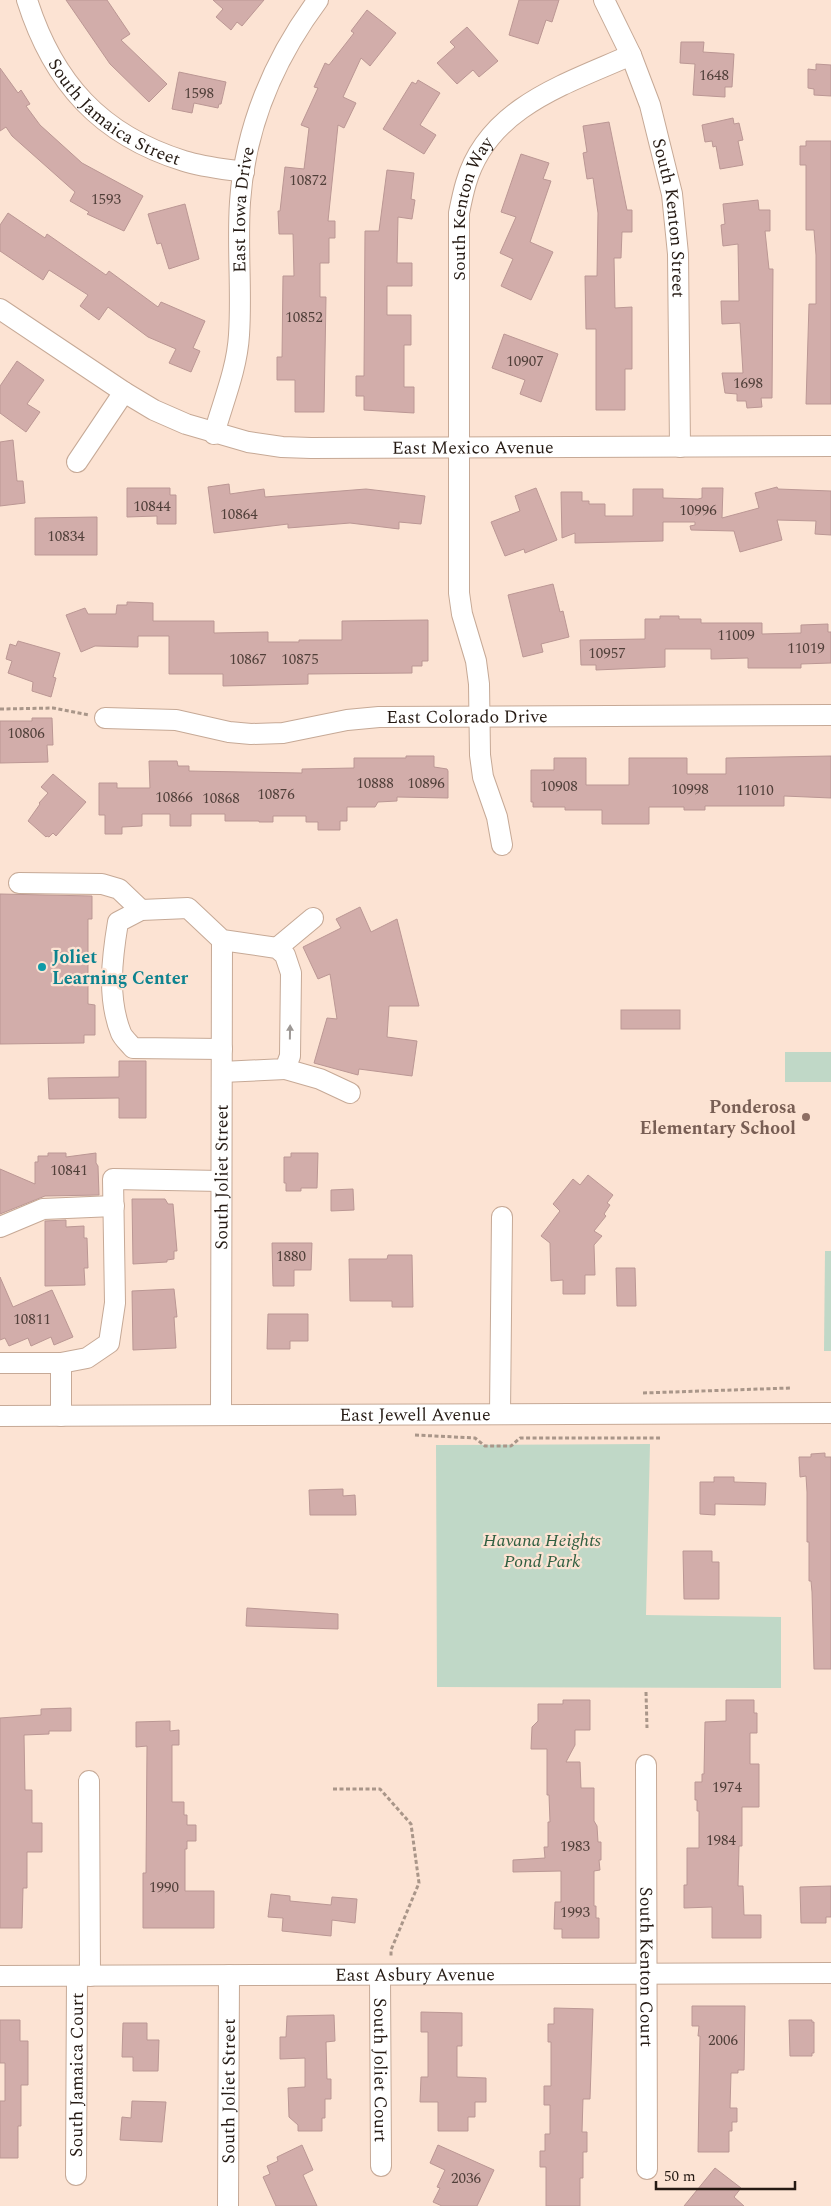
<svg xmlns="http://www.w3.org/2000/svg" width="831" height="2206" font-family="Spectral,serif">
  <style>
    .green { fill: #c0d8c7 }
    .building { fill: #d2adaa; stroke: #bb9794 }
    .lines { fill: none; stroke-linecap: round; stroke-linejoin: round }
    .minor-casing { stroke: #c6a996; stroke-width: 22 }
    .path { stroke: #a99689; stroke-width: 3; stroke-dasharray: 4 2.5; stroke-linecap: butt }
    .minor { stroke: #fff; stroke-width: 20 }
    .oneway { fill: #9d9895 }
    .culture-dot { fill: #0f9aa8; stroke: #fce3d3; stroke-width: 2 }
    .education-dot { fill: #8d6e63; stroke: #fce3d3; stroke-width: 2 }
    .labels { text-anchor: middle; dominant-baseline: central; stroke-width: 4.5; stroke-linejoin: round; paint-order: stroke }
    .number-label { font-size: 15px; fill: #503f39 }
    .street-label { font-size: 18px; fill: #251a13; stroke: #fce3d3 }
    .culture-label { font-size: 18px; font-weight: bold; fill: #0d838f; stroke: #fce3d3; text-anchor: start }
    .education-label { font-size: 18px; font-weight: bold; fill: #785e54; stroke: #fce3d3; text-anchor: end }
    .park-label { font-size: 18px; font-style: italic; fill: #2f5e40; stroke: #fce3d3 }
  </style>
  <rect width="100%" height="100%" fill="#fce3d3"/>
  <g class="green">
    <rect x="785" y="1052" width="46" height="30"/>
    <path d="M825 1251H831V1351H824Z"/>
    <path d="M650 1444 646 1615 781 1617V1688L437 1687 436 1445Z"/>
  </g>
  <g class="building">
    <path d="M66 0H107L130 34 121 40 167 84 149 102 110 64Z"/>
    <path d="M213 0H264L242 26 237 22 231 30 216 17 223 9Z"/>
    <path d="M519 0H559L552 22 546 20 538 44 509 35Z"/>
    <path d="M367 10 396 33 370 66 361 58 343 97 356 103 344 128 338 125 328 221H335V238H329V263H320V297H326L324 412H295V380H277V357H282L283 276H294L293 234H279L278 211H280L285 167 304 169 309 128 301 125 318 88 314 87 325 63 329 65 354 33 351 31Z"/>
    <path d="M467 27 498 61 479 77 473 70 457 84 437 63 455 47 450 42Z"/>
    <path d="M681 42H704L703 52 734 54 732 87H725V97L693 95 695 64 680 63Z"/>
    <path d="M816 64 831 65V96L814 95V89L808 88V69L816 70Z"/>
    <path d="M0 68 18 93 21 90 30 104 26 106 40 125 82 163 143 196 124 231 87 214 89 212 70 201 75 192 12 136 6 127 0 131Z"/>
    <path d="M179 72 226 82 221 104H219L218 108 194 103 192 113 172 109Z"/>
    <path d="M418 80 440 93 420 125 436 135 424 154 383 129 412 82 416 84Z"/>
    <path d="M733 118 734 124 739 123 743 140 738 141 743 165 720 169 716 146 713 147 712 141 705 142 702 125Z"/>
    <path d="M609 122 627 210H632V232H622L621 258H614L615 308 632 307V369H625V410H596V329H586L585 276H597L598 213 593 178 587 179 583 153 587 152 583 126Z"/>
    <path d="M806 141H831V404H806L809 304H816V255L814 230H806V165H800V146H806Z"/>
    <path d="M521 154 549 163 543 179 551 181 530 242 553 252 531 300 501 286 513 259 500 253 516 217 501 212Z"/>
    <path d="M387 170 414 173 411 199 415 200 412 219 398 217 397 263H412V286H387V315H411V345H404V387H414V413L364 410V396H356V376H364L365 231H379Z"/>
    <path d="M758 200 759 210H770V231H765L769 269H773L772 398H761L762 407 747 408 746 401H737V394L725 393 722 373H743L740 323 722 324 721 301H739L738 244 723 246 721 225 725 224 723 204Z"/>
    <path d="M185 204 199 259 169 269 161 243 157 244 148 214Z"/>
    <path d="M8 213 45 238 47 234 106 275 109 271 158 307 161 302 205 321 193 348 200 351 191 372 169 363 176 349 148 337 108 307 99 320 80 306 88 295 49 270 43 280 0 251V225Z"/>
    <path d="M504 334 558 354 541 402 520 394 525 380 492 368Z"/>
    <path d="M17 361 44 380 27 404 40 412 26 432 0 413V386Z"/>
    <path d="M13 440 17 481H23L25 503 0 506V442Z"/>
    <path d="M229 484 230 494 264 489 265 497 366 489 425 496 421 524 399 522V529L350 523 288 528V524L214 533 208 487Z"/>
    <path d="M777 487 778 489 831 491V535L815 534 816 521 777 520 782 540 740 552 734 531 691 530 690 526 695 525V522H663V541L575 543V533L562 538 561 492H582V501H589V504H605V516H633V489H663V498L698 499 702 498V488H723L722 518 759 508 755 493Z"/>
    <path d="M127 488H170V495H176V524H157V516L127 517Z"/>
    <path d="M536 488 557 540 525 553 524 549 505 556 491 522 520 511 515 496Z"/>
    <path d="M97 517V555H35V518Z"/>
    <path d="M553 584 560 612 563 611 569 637 541 644 543 652 523 657 508 595Z"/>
    <path d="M127 602 153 603V621H214V633L268 632V642H299V640H342V621L428 620V661H422V666H412V673L308 674V684L223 686V674H169V636H138V647L95 646 81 652 66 615 85 608 88 614H116L117 605H127Z"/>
    <path d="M660 616H679V619H701V623H762V634L801 633V625L828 624V632H831V663L801 664V668H748V658L711 659V649H665V667L596 670V665H581L580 640 645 639V619H660Z"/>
    <path d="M18 641 60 653 53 677 56 678 51 697 32 691 33 682 8 673 12 661 6 659 10 644 16 646Z"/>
    <path d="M32 718H52L53 745H47L48 762 0 763V721H32Z"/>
    <path d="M406 756H434V767L447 769 448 771V798L397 797V801L378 802 375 807H347V821H340V830H318V822H306V816H273V822H259V821H225V814H191V826H170V814H142V826L122 827V834H105V815H99V783H117V788H150L149 761H177L178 766H189V771L302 773V769L354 768V758H406Z"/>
    <path d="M831 756V798L784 796V806H705V810H684V807H649V824H602V810H565V807H533V802H531V770H554V758H586V785H629V758H687V774H726V758Z"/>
    <path d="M53 774 86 802 56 836 53 833 49 837 47 836 46 837 28 821 40 804 39 803 48 793 41 787Z"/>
    <path d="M0 894 92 896V919H88V1004L95 1005V1035H84V1043L0 1044Z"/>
    <path d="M360 907 371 932 397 919 419 1006H389L387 1037 417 1041 412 1076 359 1069 358 1075 314 1063 327 1018 337 1019 330 974 318 979 303 947 341 928 336 919Z"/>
    <rect x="621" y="1010" width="59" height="19"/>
    <path d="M119 1061H146V1118H119V1098L49 1099 48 1078 119 1077Z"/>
    <path d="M48 1153H66V1157L96 1153V1163L98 1166 99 1195 45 1196 0 1214V1169L35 1184V1162H38V1156H48Z"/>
    <path d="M291 1153H318L317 1188H301V1191H286V1183H284V1157H291Z"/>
    <path d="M588 1175 613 1195 607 1203 610 1205 604 1214 606 1216 594 1231 602 1236 594 1245 595 1275H585V1294H563V1280L551 1281 550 1243 541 1236 560 1211 553 1204 573 1179 580 1185Z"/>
    <path d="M353 1189 354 1210 331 1211V1190Z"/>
    <path d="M132 1199H165L168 1204H173L177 1251H174V1259L167 1260V1262L133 1264Z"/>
    <path d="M66 1220V1227L84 1226V1238H87L88 1268H84L85 1285 45 1286V1221Z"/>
    <path d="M272 1243H312L311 1270H294V1286H273Z"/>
    <path d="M388 1255H412L413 1307H392V1301H350L349 1259H387Z"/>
    <path d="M616 1268H635L636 1306H617Z"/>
    <path d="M0 1277 13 1307 52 1290 73 1337 54 1345 51 1337 31 1346 28 1338 9 1346 5 1338 0 1340Z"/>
    <path d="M174 1289 177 1317H174L176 1348 133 1350 132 1291Z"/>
    <path d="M268 1314H308V1341H290V1349H267Z"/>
    <path d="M825 1453V1457H831V1669H814L812 1592 811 1581H809V1542H807V1492L806 1476 800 1477 799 1457H811V1454Z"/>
    <path d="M714 1477H734V1482L766 1483 765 1505 715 1504V1515L700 1514V1482H714Z"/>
    <path d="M343 1489V1496L355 1495 356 1515H310L309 1490Z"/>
    <path d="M683 1551H712V1562H719V1599H684Z"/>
    <path d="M247 1608 338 1614V1629L246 1626Z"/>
    <path d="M563 1700H590V1730H575V1745L566 1762H580L581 1788H594V1821L597 1826 598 1842H601V1860H599L600 1870 594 1871V1906H596V1918H599V1938H562V1929H554L555 1902H561V1871L513 1872V1860L545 1858 544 1847H548V1822H550L549 1795H547V1749H531L532 1727 538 1721V1704H563Z"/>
    <path d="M726 1700H754V1713H757V1733H750V1764H759V1807H742V1846H739L738 1886H743L744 1915H761V1938H712V1907L684 1908V1885H687V1848H699V1811H697V1800H695V1782H702V1774H704L705 1722 726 1721Z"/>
    <path d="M71 1708V1731H49V1734L24 1735 25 1790H32V1823H42V1852H27V1888H23L22 1928H0V1718L41 1715V1709Z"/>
    <path d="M170 1721V1731L179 1730V1745H172V1802H184V1815H187V1825H196V1841H187V1849H185V1891H214V1928H143V1873H146L147 1746 136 1747V1722Z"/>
    <path d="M831 1886V1917H826V1923H801L800 1887Z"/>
    <path d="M271 1894 290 1896V1901L331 1905 332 1897 357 1899 355 1923 332 1920 331 1936 282 1931 283 1918 268 1917Z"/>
    <path d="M692 2006H745L744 2070H738V2073H731L730 2108H737V2122H732V2131H729V2152H698L700 2036H698L699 2026H692Z"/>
    <path d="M554 2008 593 2009 590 2099H583L582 2132H587V2152H583V2178H580V2206H546V2167H540V2151H545V2134H550V2105H544V2086H551V2042H548V2024H554Z"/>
    <path d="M421 2012 462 2013V2046H457V2077L486 2078V2102H475V2117H468V2131H438V2102H420L421 2077H428V2032H421Z"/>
    <path d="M334 2015 335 2041 326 2042 327 2079H331V2099H325V2118H322V2131H298V2125L289 2117 288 2088 305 2087V2058L280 2059V2037H286L287 2016Z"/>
    <path d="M0 2020H20V2041H28V2085H21V2126H18V2158H0V2101H5V2063H0Z"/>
    <path d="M789 2020H812V2022H814V2053H812V2056H790Z"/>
    <path d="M123 2023H147V2040H159L158 2071H133V2057H122Z"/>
    <path d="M132 2101 166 2102 162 2142 120 2140 122 2117 131 2118Z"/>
    <path d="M302 2145 313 2170 303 2175 317 2206H276L263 2177 270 2174 267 2166 278 2161 277 2157Z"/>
    <path d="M438 2145 494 2170 477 2206H442L433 2202 440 2188 437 2187 445 2170 430 2163Z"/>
    <path d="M715 2168 741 2188 734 2197 744 2206H684Z"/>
  </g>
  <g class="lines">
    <defs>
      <g id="minor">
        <path id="s1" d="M27 0C53 82 100 135 184 161 203 167 224 169 244 172"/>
        <path id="s2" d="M604 0 631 55 650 105 672 194 678 254 680 447"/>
        <path id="s3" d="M0 309 124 392 154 410 186 424 248 442 282 447 311 448 831 446"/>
        <path id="s4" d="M214 434C223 402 237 369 239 335 242 291 237 246 240 202 245 128 274 59 318 0"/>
        <path d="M77 462 124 392"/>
        <path id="s5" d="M105 718 176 720 229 732 251 734 283 733 347 720 379 717 831 715"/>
        <path id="s6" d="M502 845 497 817 483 777 480 755 479 684 476 661 462 614 459 593V213C461 203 463 193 466 183 488 107 566 84 631 55"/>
        <path d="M19 883 102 884 119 889 141 910"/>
        <path d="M277 948 313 918"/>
        <path d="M285 1069 320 1079 350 1093"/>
        <path d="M222 1072 285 1069 290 1056 291 973 285 955 277 948 222 940 188 908 141 910 118 922C112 958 107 998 121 1033 123 1038 129 1043 133 1048L222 1049"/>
        <path d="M0 1227 43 1209 114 1206"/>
        <path d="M0 1363H61V1416"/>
        <path d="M61 1363 87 1358 109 1343 115 1303 113 1179 221 1181"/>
        <path d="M500 1414 502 1217"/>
        <path id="s7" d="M221 1415 222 940"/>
        <path id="s8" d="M0 1416 831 1413"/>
        <path id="s9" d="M646 1765 647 2169"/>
        <path d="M89 1781 90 1976"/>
        <path id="s10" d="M380 1975 381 2166"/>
        <path id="s11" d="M0 1976 831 1973"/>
        <path id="s12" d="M76 2175 77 1976"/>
        <path id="s13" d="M228 2206 229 1975"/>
      </g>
    </defs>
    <use href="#minor" class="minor-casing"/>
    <g class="path">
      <path d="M0 709 53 708 89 715"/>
      <path d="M643 1393 790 1388"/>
      <path d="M415 1435 475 1438 485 1446H511L520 1438H660"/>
      <path d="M646 1692 647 1728"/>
      <path d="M333 1789H380L411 1824 419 1883 391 1950V1957"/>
    </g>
    <use href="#minor" class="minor"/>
  </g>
  <defs><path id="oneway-solid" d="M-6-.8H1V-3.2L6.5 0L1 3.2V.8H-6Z" transform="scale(1.25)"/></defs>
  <use class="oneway" href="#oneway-solid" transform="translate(290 1032) rotate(-89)"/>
  <circle class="culture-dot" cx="42" cy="967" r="5"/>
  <circle class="education-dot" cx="806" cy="1117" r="5"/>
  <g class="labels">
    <g class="number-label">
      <text x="714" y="75">1648</text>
      <text x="199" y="93">1598</text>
      <text x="308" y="180">10872</text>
      <text x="106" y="199">1593</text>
      <text x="304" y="317">10852</text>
      <text x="525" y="361">10907</text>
      <text x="748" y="383">1698</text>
      <text x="152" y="506">10844</text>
      <text x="698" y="510">10996</text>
      <text x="239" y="514">10864</text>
      <text x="66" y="536">10834</text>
      <text x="736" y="635">11009</text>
      <text x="806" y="648">11019</text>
      <text x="607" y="653">10957</text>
      <text x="248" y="659">10867</text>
      <text x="300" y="659">10875</text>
      <text x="26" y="733">10806</text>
      <text x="375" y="783">10888</text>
      <text x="426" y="783">10896</text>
      <text x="559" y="786">10908</text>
      <text x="690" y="789">10998</text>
      <text x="755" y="790">11010</text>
      <text x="276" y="794">10876</text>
      <text x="174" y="797">10866</text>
      <text x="221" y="798">10868</text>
      <text x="69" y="1170">10841</text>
      <text x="291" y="1256">1880</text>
      <text x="32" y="1319">10811</text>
      <text x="727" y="1787">1974</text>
      <text x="721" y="1840">1984</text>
      <text x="575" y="1846">1983</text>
      <text x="164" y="1887">1990</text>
      <text x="575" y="1912">1993</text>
      <text x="723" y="2040">2006</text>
      <text x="466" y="2178">2036</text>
    </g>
    <g class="street-label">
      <text stroke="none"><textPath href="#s1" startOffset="148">South Jamaica Street</textPath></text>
      <text stroke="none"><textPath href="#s4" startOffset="228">East Iowa Drive</textPath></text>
      <text stroke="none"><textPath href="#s6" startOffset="644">South Kenton Way</textPath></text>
      <text stroke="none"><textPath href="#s2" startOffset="230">South Kenton Street</textPath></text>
      <text stroke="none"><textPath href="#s3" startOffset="509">East Mexico Avenue</textPath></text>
      <text stroke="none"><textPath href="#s5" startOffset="365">East Colorado Drive</textPath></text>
      <text stroke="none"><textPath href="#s7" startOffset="238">South Joliet Street</textPath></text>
      <text stroke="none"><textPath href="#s8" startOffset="415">East Jewell Avenue</textPath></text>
      <text stroke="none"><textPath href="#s9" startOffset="202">South Kenton Court</textPath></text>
      <text stroke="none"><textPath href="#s11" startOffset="415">East Asbury Avenue</textPath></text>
      <text stroke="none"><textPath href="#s10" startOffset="95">South Joliet Court</textPath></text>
      <text stroke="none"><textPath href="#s12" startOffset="100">South Jamaica Court</textPath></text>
      <text stroke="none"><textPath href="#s13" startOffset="115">South Joliet Street</textPath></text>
    </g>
    <g class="culture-label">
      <text x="52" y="957">Joliet<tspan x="52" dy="21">Learning Center</tspan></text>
    </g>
    <g class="education-label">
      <text x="796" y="1107">Ponderosa<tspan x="796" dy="21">Elementary School</tspan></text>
    </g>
    <g class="park-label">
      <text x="542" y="1540">Havana Heights<tspan x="542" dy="21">Pond Park</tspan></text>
    </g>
  </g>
  <path d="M656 2181v8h139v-8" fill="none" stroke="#251a13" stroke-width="2.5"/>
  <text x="664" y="2181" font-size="15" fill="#251a13" stroke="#fce3d3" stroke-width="4" paint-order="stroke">50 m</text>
</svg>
